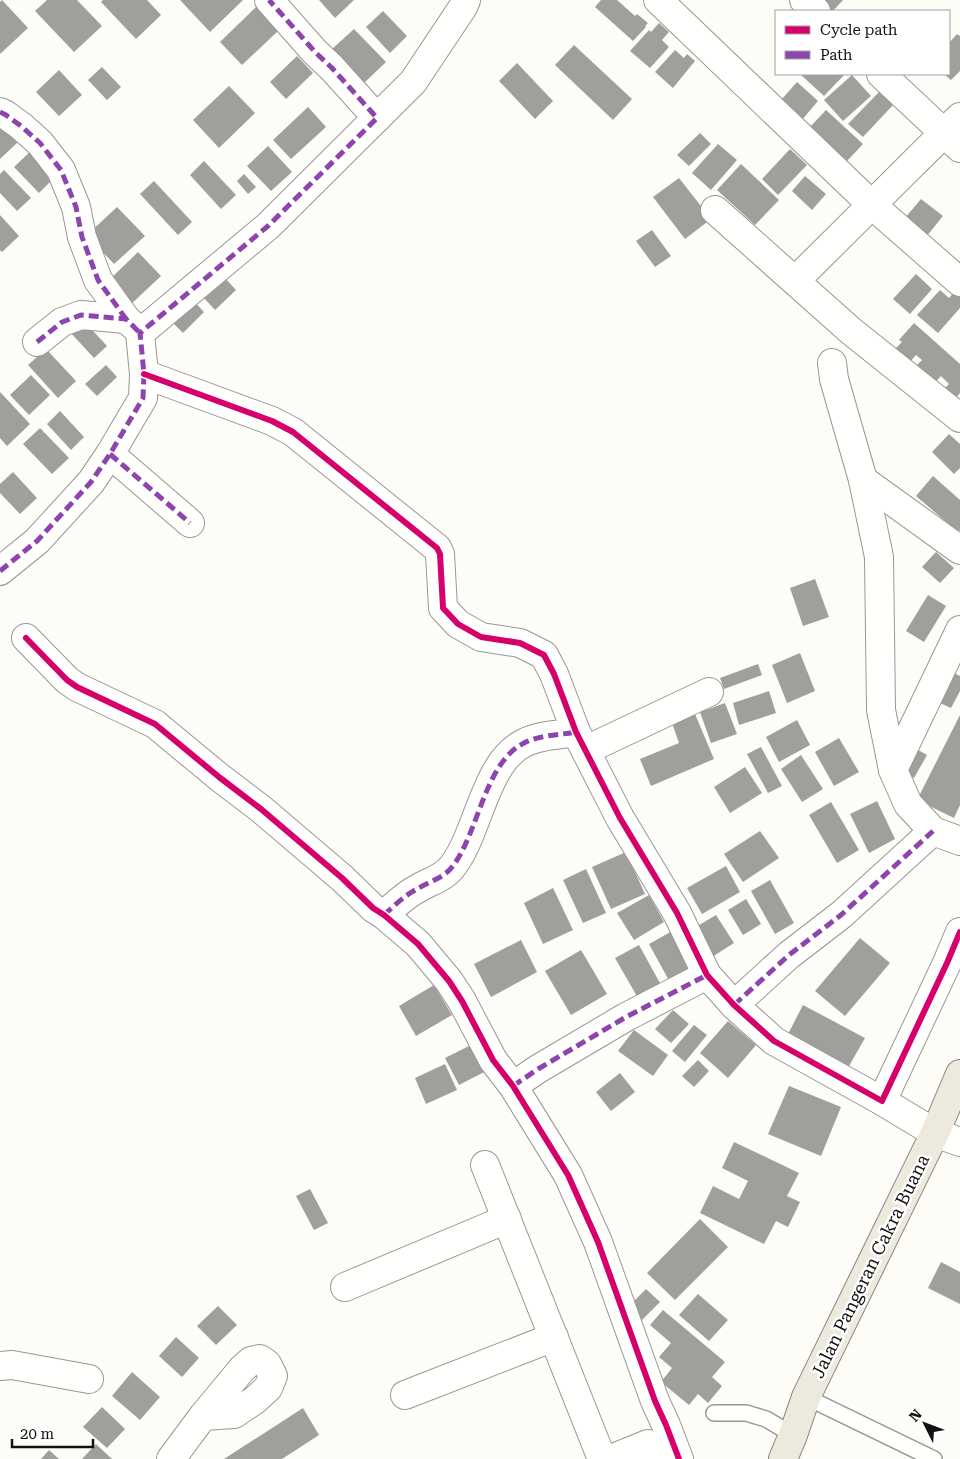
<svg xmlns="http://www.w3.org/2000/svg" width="960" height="1459" font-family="'Roboto Serif',serif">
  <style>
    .building { fill: #a19f9c }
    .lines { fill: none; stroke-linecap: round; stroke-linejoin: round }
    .service-casing { stroke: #979795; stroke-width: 18 }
    .minor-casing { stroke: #979795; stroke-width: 30 }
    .primary-casing { stroke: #858482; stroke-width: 30 }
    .service { stroke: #fffffe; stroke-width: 15 }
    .minor { stroke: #fffffe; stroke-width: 28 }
    .primary { stroke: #ede9dc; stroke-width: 28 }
    .quiet { stroke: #8e44ad; stroke-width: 5; stroke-dasharray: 10 5; stroke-linecap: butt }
    .cycleway-casing { stroke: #fff; stroke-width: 9 }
    .cycleway { stroke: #d6006c; stroke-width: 6 }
    .labels { text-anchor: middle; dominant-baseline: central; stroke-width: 5; stroke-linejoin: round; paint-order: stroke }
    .street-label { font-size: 18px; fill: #111; stroke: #fff }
  </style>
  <rect width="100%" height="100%" fill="#fdfcf7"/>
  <g class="building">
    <path d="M2 0 28 28 0 54V2Z"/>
    <path d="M47 0H77L102 26 74 52 35 11Z"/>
    <path d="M103 0H147L161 15 136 39 101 2Z"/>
    <path d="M180 0H243L210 32Z"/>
    <path d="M319 0H354L335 18Z"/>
    <path d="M601 0H617L635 16 637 14 648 23 645 26 646 27 633 41 595 7Z"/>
    <path d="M809 0H843L833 11H822Z"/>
    <path d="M256 7 278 31 242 65 220 42Z"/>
    <path d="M383 11 407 36 390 53 366 27Z"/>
    <path d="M659 23 669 32 662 40 669 47 650 68 630 51 649 30 651 32Z"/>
    <path d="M354 29 386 62 363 84 331 50Z"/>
    <path d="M957 34 960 36V71L951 80 944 74H949V43Z"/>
    <path d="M574 45 632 99 613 120 555 65Z"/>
    <path d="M675 50 684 58 687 54 695 61 673 88 655 72Z"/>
    <path d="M297 56 313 73 286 99 270 82Z"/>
    <path d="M517 63 553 101 535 119 499 81Z"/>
    <path d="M102 67 121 87 107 100 88 80Z"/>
    <path d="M59 70 82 95 59 116 36 92Z"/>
    <path d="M800 74H845L824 96Z"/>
    <path d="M852 75 871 96 843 121 824 100Z"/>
    <path d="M797 82 818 101 796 127 774 108Z"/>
    <path d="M229 86 255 113 219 148 193 120Z"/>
    <path d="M879 92 893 105 863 137 848 124Z"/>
    <path d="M308 107 326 127 291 159 273 140Z"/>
    <path d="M826 110 863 144 847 161 810 127Z"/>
    <path d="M0 123 18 142 0 159Z"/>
    <path d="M700 133 711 144 689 166 677 155Z"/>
    <path d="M718 144 737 160 711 190 692 173Z"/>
    <path d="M268 146 292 172 271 191 247 166Z"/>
    <path d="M33 149 57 175 39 193 14 167Z"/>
    <path d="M790 149 807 165 778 195 762 179Z"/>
    <path d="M204 161 236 195 221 209 190 175Z"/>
    <path d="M741 164 779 200 755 225 717 190Z"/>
    <path d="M4 170 31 198 17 211 0 193V174Z"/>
    <path d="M244 174 256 187 248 194 237 181Z"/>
    <path d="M805 176 826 194 812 210 792 191Z"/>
    <path d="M679 178 711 219 685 239 653 197Z"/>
    <path d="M154 181 192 222 178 235 140 194Z"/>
    <path d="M921 199 943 216 926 237 905 218Z"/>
    <path d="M117 207 145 236 114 264 87 235Z"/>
    <path d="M0 215 19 236 2 252 0 250Z"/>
    <path d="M652 230 671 256 655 267 636 241Z"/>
    <path d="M138 252 161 276 129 306 106 283Z"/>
    <path d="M916 274 932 289 910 314 893 299Z"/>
    <path d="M224 277 236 290 215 310 203 297Z"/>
    <path d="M940 290 949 298 954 292 960 297V308L938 333 917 315Z"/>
    <path d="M191 298 204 312 183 333 169 319Z"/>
    <path d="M81 318 107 346 94 358 69 331Z"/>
    <path d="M914 323 960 364V393L955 399 944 389 949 384 941 376 934 384 915 367 922 360 916 355 908 364 893 351 902 342 899 340Z"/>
    <path d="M46 349 76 381 58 398 28 365Z"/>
    <path d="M106 365 117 377 97 396 85 384Z"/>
    <path d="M31 375 50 395 29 415 10 395Z"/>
    <path d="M0 392 30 424 7 446 0 438Z"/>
    <path d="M60 411 84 437 71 450 47 424Z"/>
    <path d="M40 428 69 458 52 474 23 444Z"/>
    <path d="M949 434 960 444V468L954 474 932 452Z"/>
    <path d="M13 472 37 498 20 514 0 493V484Z"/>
    <path d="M933 476 960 500V530L958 532 916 496Z"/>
    <path d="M936 552 954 568 940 583 922 567Z"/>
    <path d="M815 579 829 617 803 626 790 588Z"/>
    <path d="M928 595 946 606 924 642 906 631Z"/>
    <path d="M800 653 815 691 787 703 772 665Z"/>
    <path d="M758 664 762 675 724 689 720 678Z"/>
    <path d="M948 670 960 676V691L951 708 933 700Z"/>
    <path d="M769 691 776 713 739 725 733 703Z"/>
    <path d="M725 703 737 734 711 743 700 712Z"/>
    <path d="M695 714 714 759 651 786 640 759 679 743 672 723Z"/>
    <path d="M960 715V805L954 818 917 800Z"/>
    <path d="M797 720 810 745 779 762 766 737Z"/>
    <path d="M839 738 859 772 834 786 815 752Z"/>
    <path d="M761 747 782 786 768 793 747 754Z"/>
    <path d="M913 747 927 755 914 778 900 769Z"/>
    <path d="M801 755 823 789 802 802 781 769Z"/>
    <path d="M745 767 762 793 730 813 714 787Z"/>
    <path d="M877 801 895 839 869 853 850 814Z"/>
    <path d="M831 802 859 850 837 863 809 815Z"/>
    <path d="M760 831 779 858 743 882 724 854Z"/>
    <path d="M626 852 645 894 611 909 592 867Z"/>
    <path d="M726 866 740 892 702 914 687 888Z"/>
    <path d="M586 869 606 913 583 923 563 880Z"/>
    <path d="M770 880 794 923 775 934 751 891Z"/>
    <path d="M553 888 573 930 543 944 524 903Z"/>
    <path d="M649 895 664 922 634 940 617 913Z"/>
    <path d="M746 899 761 924 743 935 728 910Z"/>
    <path d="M716 915 734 943 712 957 694 928Z"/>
    <path d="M674 930 697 972 672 986 649 944Z"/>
    <path d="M860 938 890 963 845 1016 815 991Z"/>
    <path d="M521 940 537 972 491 997 474 964Z"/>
    <path d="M639 945 661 985 638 998 615 958Z"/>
    <path d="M581 950 607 994 571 1015 545 971Z"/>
    <path d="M434 985 452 1015 416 1036 399 1006Z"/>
    <path d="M803 1005 865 1038 849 1066 788 1034Z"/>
    <path d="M673 1010 689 1024 671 1043 655 1029Z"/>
    <path d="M728 1021 756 1045 728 1078 700 1053Z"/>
    <path d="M694 1025 707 1035 685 1062 672 1051Z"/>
    <path d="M634 1030 668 1055 653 1076 618 1051Z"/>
    <path d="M477 1042 490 1069 459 1085 445 1058Z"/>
    <path d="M698 1060 709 1071 694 1087 682 1076Z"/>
    <path d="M445 1064 457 1090 426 1104 415 1078Z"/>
    <path d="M620 1073 635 1092 611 1111 596 1092Z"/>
    <path d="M789 1086 841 1107 821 1156 768 1134Z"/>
    <path d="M734 1142 799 1173 787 1196 800 1202 788 1227 776 1221 764 1244 700 1213 713 1186 739 1199 748 1181 722 1168Z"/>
    <path d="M310 1189 328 1223 314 1230 296 1196Z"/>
    <path d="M700 1219 728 1247 675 1300 647 1273Z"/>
    <path d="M941 1262 960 1272V1304L928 1288Z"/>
    <path d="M646 1289 660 1302 642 1320 628 1307Z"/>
    <path d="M698 1294 728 1320 709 1341 679 1315Z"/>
    <path d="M218 1306 237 1325 216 1345 197 1326Z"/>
    <path d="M663 1310 725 1362 712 1377 722 1386 708 1403 698 1394 689 1405 661 1382 672 1368 659 1357 671 1343 650 1325Z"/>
    <path d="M176 1337 199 1358 182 1377 159 1356Z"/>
    <path d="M132 1372 160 1397 140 1420 112 1396Z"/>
    <path d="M102 1407 125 1429 107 1448 83 1427Z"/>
    <path d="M303 1408 319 1435 282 1459H224Z"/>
    <path d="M96 1444 112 1459H82Z"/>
    <path d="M49 1450 59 1459H41Z"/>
  </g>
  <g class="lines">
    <defs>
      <g id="service">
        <path d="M806 1397 934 1459"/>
        <path d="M714 1413H746L766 1419 793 1435"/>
      </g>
      <g id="minor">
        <path d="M269 0 315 52 332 68 377 118"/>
        <path d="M658 0 872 205 960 282"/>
        <path d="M804 0 816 11"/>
        <path d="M881 74 960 148"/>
        <path d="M0 112 6 115 21 126 40 143 61 170 76 207 82 237 98 280 126 319"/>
        <path d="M715 210 851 331 960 418"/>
        <path d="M795 281 960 117"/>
        <path d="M37 342 62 322 81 315 126 319 134 326"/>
        <path d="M832 363 834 379 863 480 879 557 881 710 893 770 908 804 933 831 960 841"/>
        <path d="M144 374 272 421 293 432 437 548 440 554 443 608 458 624 481 637 520 643 544 655 554 674 576 732 620 818 677 913 707 975 734 1005 774 1041 882 1101 947 963 960 932"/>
        <path d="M110 454 190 523"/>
        <path d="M863 480 960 550"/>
        <path d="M0 571 37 541 91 482 110 454 143 398 144 374 140 333 268 226 413 82 463 7 466 0"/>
        <path d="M26 638 67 680 77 687 155 724 219 777 261 809 342 878 373 908 384 915 418 944 449 981 462 1001 493 1060 513 1086 568 1175 598 1242 655 1401 666 1425 679 1459"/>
        <path d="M586 750 709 692"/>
        <path d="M893 770 960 630"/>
        <path d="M384 915C394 906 405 895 417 889 428 882 444 878 452 867 479 833 484 763 524 743 539 735 560 735 576 732"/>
        <path d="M734 1005 789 955 841 915 933 831"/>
        <path d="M513 1086 538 1069 626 1017 707 975"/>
        <path d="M882 1101 935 1133 960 1142"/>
        <path d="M485 1165 602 1459"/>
        <path d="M345 1287 507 1219"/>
        <path d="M0 1366 12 1365 89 1379"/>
        <path d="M405 1395 554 1337"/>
        <path d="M171 1459 203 1416 242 1369 251 1361 260 1359 267 1364 273 1376 268 1388 255 1400 234 1414 203 1416"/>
        <path d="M611 1459 648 1444 657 1459"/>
      </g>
      <path id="primary" d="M783 1459 793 1435 806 1397 935 1133 960 1074"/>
    </defs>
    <use href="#service" class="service-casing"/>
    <use href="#minor" class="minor-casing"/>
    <use href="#primary" class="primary-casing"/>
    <use href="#service" class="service"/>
    <use href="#minor" class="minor"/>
    <use href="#primary" class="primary"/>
    <g class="quiet">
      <path d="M0 112 6 115 21 126 40 143 61 170 76 207 82 237 98 280 126 319"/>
      <path d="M37 342 62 322 81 315 126 319 140 333"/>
      <path d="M110 454 190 523"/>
      <path d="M0 571 37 541 91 482 110 454 143 398 144 374 140 333 268 226 377 118 332 68 315 52 269 0"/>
      <path d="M384 915C394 906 405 895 417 889 428 882 444 878 452 867 479 833 484 763 524 743 539 735 560 735 576 732"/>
      <path d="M734 1005 789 955 841 915 933 831"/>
      <path d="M513 1086 538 1069 626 1017 707 975"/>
    </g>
    <defs>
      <g id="cycleway">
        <path d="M144 374 272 421 293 432 437 548 440 554 443 608 458 624 481 637 520 643 544 655 554 674 576 732 620 818 677 913 707 975 734 1005 774 1041 882 1101 947 963 960 932"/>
        <path d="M26 638 67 680 77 687 155 724 219 777 261 809 342 878 373 908 384 915 418 944 449 981 462 1001 493 1060 513 1086 568 1175 598 1242 655 1401 666 1425 679 1459"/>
      </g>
    </defs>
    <use href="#cycleway" class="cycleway-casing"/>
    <use href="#cycleway" class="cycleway"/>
  </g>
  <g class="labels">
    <g class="street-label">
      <text transform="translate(870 1266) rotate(-64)">Jalan Pangeran Cakra Buana</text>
    </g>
  </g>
  <rect x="775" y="10" width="175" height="65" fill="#ffffff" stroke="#a0a0a0"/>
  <rect x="785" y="26" width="25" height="8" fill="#d6006c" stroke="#a0a0a0"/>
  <text x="820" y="35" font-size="15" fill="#111111">Cycle path</text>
  <rect x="785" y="51" width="25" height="8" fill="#8e44ad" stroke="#a0a0a0"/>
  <text x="820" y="60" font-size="15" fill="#111111">Path</text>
  <g transform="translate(925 1424) rotate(312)" stroke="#ffffff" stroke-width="4" paint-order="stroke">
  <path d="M0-4L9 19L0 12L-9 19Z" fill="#111111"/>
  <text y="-8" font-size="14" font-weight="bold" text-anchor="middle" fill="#111111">N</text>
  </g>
  <path d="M12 1439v8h81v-8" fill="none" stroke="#111111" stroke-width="2.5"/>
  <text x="20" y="1439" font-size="15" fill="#111111" stroke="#ffffff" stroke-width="4" paint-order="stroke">20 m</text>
</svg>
